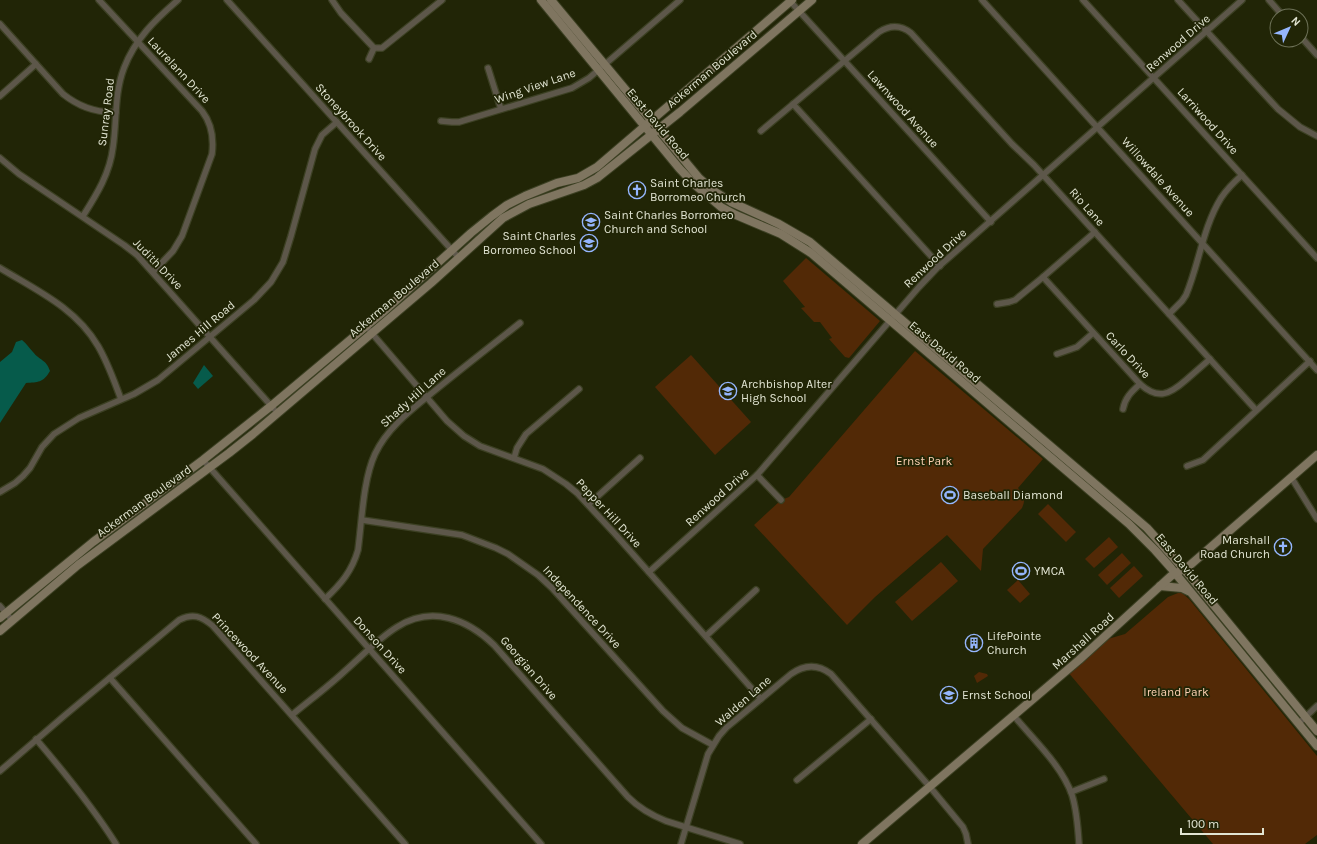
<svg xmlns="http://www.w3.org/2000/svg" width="1317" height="844" font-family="Karla,sans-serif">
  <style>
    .green { fill: #522906 }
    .water { fill: #065b4b }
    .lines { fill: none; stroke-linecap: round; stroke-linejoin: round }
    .street-casing { stroke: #3c4023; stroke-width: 8 }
    .secondary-casing { stroke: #3c4023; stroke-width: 10 }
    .street { stroke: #5d574a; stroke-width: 5.5 }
    .secondary { stroke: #7f7560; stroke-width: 8 }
    .labels { text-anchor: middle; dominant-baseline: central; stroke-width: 3.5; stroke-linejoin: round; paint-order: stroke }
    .street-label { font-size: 12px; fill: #e2e5d3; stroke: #212506 }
    .poi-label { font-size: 12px; fill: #e2e5d3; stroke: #212506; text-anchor: start }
    .park-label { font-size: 12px; fill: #fed1b3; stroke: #212506 }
  </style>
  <rect width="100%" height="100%" fill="#212506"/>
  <g class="green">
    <path d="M806 258 880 321 849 358 845 357 829 339 832 338 820 322H814L801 308 805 307 783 281Z"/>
    <path d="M915 351 1043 459 1018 488C1024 495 1026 499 1022 508L983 549 981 571 947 535 875 597 847 625 754 525 781 500 789 497Z"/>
    <path d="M691 355 751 422 715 455 655 387Z"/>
    <path d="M1048 504 1076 532 1066 542 1038 514Z"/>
    <path d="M1109 537 1118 547 1094 568 1085 559Z"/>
    <path d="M1122 553 1131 563 1107 585 1098 575Z"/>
    <path d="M941 562 958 581 912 621 895 602Z"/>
    <path d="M1134 566 1143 576 1119 598 1110 588Z"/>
    <path d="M1018 580 1030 594 1020 603 1007 590Z"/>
    <path d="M1178 593H1182L1189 599 1317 756V835L1305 844H1213L1067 671 1101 641 1125 634 1168 597Z"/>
    <path d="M979 672 987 674 988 676 977 683 974 676Z"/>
  </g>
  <g class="water">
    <path d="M22 340C27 344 29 348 33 352 40 361 46 359 50 371 43 383 38 382 26 383L0 423V362L12 352 16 342Z"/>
    <path d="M204 365 213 376 198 389 193 383Z"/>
  </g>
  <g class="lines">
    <defs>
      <g id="street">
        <path d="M99 0 202 111C212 124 214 138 212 154L182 236 173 251 153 272"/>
        <path d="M227 0 459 258"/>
        <path d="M332 0 341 13 374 48"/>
        <path d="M789 0 991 222"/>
        <path d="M982 0 1317 370"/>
        <path d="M1083 0 1317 258"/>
        <path d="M1178 0 1278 109 1300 127 1317 136"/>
        <path d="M1269 0 1283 16"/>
        <path d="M0 24 63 94C78 106 96 113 116 112"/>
        <path d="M1301 37 1317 55"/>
        <path d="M374 48H382L442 0"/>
        <path d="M369 59 374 48"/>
        <path d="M488 68 501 109"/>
        <path d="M0 96 36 64"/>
        <path d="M793 104 940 266"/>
        <path d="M441 121 452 122H459L572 88 589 78 680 0"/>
        <path d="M761 131 879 32C890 25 901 25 911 33L1012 144 1034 165 1256 410"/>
        <path d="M0 158 19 174 124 245 137 255 274 409"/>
        <path d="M83 216C97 194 110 173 113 147 117 121 114 94 124 68 135 39 155 20 178 0"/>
        <path d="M0 268C36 290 76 308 98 346 108 363 114 381 121 399"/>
        <path d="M1043 277 1140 384C1158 400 1169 395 1186 380 1194 373 1202 366 1210 359"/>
        <path d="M997 304 1009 302 1015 300 1043 277 1095 232"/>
        <path d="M1169 314 1182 301 1186 295C1199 264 1203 227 1221 198 1227 189 1234 182 1242 175"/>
        <path d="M370 331 447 421 464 436 480 446 543 469 566 484 577 493 616 535 761 699"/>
        <path d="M1057 354 1077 347 1093 333"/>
        <path d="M1123 409C1125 398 1131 392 1140 384"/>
        <path d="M514 458 517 448 526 434 579 389"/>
        <path d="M203 460 541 844"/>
        <path d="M1187 466 1203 460 1310 361"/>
        <path d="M757 475 781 500"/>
        <path d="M1291 477 1317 519"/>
        <path d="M0 492 15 483 23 476 30 468 42 447 54 434 79 418 134 394 158 380 254 300 271 282 283 262 291 236 315 149 322 135 337 122"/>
        <path d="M589 504 640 458"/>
        <path d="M362 520 462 535 496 548 508 554 538 575 552 588 663 711 682 728 713 745"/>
        <path d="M649 572 757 475 919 287 937 268 1242 0"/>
        <path d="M325 599C341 584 352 571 358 550 362 520 363 480 375 454 388 426 415 407 438 388 465 366 492 345 520 323"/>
        <path d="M0 606 12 620"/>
        <path d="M706 636 756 590"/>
        <path d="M110 678 256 844"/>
        <path d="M292 715C310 700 329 686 346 670 363 655 379 638 397 627 432 605 467 619 494 645L628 797C639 808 651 815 666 821L740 844"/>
        <path d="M1014 716C1034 740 1062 766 1072 795 1077 811 1078 828 1079 844"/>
        <path d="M1299 723 1317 706"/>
        <path d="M36 739C65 773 92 806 116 844"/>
        <path d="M0 771 64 716 179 620C193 613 201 616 213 626L405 844"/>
        <path d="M797 780 871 719"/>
        <path d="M1071 792 1104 779"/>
        <path d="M681 844 708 754 719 736 726 728 791 674C805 664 818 664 831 674L930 787 963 827 966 834 968 844"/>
      </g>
      <g id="secondary">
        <path d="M541 0 679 168 695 185 721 207 736 215 781 234 811 253 1129 524 1155 550 1171 568 1317 746"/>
        <path d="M551 0 699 178 714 191 731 202 779 224 810 242 1147 528 1189 575 1317 731"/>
        <path d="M1160 586 1182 588 1188 591"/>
        <path d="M0 618 93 542 203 460 271 406 381 314 471 233 492 216 507 205 525 196 557 183 578 178 597 167 792 0"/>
        <path d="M0 631 78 565 229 453 253 434 431 283 503 218 529 204 584 185 597 178 680 112 812 0"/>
        <path d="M862 844 1079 660 1171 576 1189 566 1317 455"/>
      </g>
    </defs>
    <use href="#street" class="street-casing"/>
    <use href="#secondary" class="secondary-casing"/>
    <use href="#street" class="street"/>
    <use href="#secondary" class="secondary"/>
  </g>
  <defs>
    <symbol id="church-ring" viewBox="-11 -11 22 22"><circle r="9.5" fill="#212506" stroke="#95b6fd" stroke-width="1.5"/><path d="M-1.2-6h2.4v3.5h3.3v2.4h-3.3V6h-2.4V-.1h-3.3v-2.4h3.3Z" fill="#95b6fd"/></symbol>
    <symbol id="school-ring" viewBox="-11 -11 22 22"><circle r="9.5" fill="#212506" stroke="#95b6fd" stroke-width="1.5"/><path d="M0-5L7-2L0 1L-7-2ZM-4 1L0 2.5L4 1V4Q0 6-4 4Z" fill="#95b6fd"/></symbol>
    <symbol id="stadium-ring" viewBox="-11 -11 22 22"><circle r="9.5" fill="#212506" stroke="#95b6fd" stroke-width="1.5"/><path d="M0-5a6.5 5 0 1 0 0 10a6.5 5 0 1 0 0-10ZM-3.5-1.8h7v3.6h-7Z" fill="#95b6fd"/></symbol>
    <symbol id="building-ring" viewBox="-11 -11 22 22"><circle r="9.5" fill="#212506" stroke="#95b6fd" stroke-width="1.5"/><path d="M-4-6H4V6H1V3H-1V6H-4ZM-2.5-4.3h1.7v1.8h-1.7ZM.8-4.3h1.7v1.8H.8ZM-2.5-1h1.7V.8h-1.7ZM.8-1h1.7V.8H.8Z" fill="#95b6fd"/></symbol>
  </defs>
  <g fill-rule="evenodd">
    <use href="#church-ring" x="627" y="180" width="20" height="20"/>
    <use href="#school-ring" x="581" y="212" width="20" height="20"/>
    <use href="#school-ring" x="579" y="233" width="20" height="20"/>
    <use href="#school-ring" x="718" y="381" width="20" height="20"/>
    <use href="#stadium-ring" x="940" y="485" width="20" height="20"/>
    <use href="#church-ring" x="1273" y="537" width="20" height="20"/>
    <use href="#stadium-ring" x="1011" y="561" width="20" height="20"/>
    <use href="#building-ring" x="964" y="633" width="20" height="20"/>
    <use href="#school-ring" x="939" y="685" width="20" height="20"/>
  </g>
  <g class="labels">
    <g class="street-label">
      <text transform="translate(1178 43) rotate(-41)">Renwood Drive</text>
      <text transform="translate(712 69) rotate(-40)">Ackerman Boulevard</text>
      <text transform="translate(179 70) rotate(47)">Laurelann Drive</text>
      <text transform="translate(535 86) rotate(-19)">Wing View Lane</text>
      <text transform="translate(903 109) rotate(48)">Lawnwood Avenue</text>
      <text transform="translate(106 112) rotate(-83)">Sunray Road</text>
      <text transform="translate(1208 121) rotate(48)">Larriwood Drive</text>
      <text transform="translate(351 122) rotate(48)">Stoneybrook Drive</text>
      <text transform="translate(658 124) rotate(50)">East David Road</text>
      <text transform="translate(1158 177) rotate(48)">Willowdale Avenue</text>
      <text transform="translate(1087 207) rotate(48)">Rio Lane</text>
      <text transform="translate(935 258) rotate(-43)">Renwood Drive</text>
      <text transform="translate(158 264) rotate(46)">Judith Drive</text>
      <text transform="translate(394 298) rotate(-40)">Ackerman Boulevard</text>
      <text transform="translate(200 331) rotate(-40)">James Hill Road</text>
      <text transform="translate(945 352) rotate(40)">East David Road</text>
      <text transform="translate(1128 355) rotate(47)">Carlo Drive</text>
      <text transform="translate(413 397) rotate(-42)">Shady Hill Lane</text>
      <text transform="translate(717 497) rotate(-42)">Renwood Drive</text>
      <text transform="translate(144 501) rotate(-36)">Ackerman Boulevard</text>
      <text transform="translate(609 513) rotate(47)">Pepper Hill Drive</text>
      <text transform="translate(1187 569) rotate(50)">East David Road</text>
      <text transform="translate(582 607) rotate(47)">Independence Drive</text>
      <text transform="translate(1083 641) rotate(-42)">Marshall Road</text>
      <text transform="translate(380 645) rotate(48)">Donson Drive</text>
      <text transform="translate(250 653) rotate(47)">Princewood Avenue</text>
      <text transform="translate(529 668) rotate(49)">Georgian Drive</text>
      <text transform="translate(743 701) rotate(-41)">Walden Lane</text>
    </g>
    <g class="poi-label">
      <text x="650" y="183">Saint Charles<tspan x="650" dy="14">Borromeo Church</tspan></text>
      <text x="604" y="215">Saint Charles Borromeo<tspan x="604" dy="14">Church and School</tspan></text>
      <text x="576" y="236" text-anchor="end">Saint Charles<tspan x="576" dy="14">Borromeo School</tspan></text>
      <text x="741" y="384">Archbishop Alter<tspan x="741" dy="14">High School</tspan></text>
      <text x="963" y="495">Baseball Diamond</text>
      <text x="1270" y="540" text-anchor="end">Marshall<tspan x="1270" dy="14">Road Church</tspan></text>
      <text x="1034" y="571">YMCA</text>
      <text x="987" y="636">LifePointe<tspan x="987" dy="14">Church</tspan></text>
      <text x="962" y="695">Ernst School</text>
    </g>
    <g class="park-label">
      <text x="924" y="461">Ernst Park</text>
      <text x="1176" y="692">Ireland Park</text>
    </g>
  </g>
  <g transform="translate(1289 28) rotate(46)"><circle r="19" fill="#212506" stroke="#6e7258"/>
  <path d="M0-3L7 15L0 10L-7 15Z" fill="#95b6fd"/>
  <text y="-6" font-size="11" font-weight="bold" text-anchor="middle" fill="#e2e5d3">N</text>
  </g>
  <path d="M1181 828v6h82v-6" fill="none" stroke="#e2e5d3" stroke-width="2"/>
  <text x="1187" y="828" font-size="12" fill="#e2e5d3" stroke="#212506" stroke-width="3" paint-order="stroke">100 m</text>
</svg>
